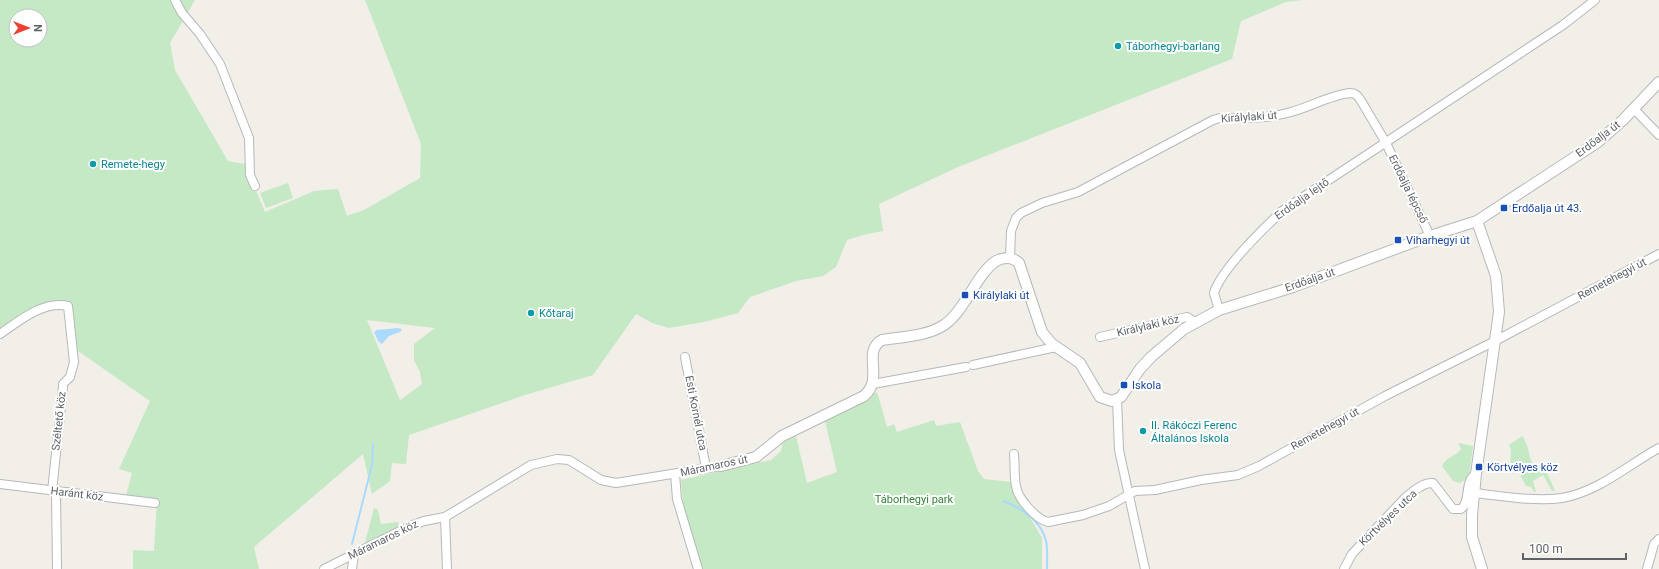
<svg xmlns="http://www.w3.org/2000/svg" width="1659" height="569" font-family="Roboto,sans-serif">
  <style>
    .green { fill: #c5e8c5; fill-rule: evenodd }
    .water { fill: #aadaff }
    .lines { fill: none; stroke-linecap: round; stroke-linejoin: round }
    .stream { stroke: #aadaff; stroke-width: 2 }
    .minor-casing { stroke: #b5b8bc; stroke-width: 10 }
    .tertiary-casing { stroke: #b5b8bc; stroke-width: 12 }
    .minor { stroke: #fff; stroke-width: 8 }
    .tertiary { stroke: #fff; stroke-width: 10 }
    .culture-dot { fill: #0f9aa8; stroke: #fff; stroke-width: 1.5 }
    .transit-dot { fill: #1a4fb4; stroke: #fff; stroke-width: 1.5 }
    .labels { text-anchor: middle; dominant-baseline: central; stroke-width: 4; stroke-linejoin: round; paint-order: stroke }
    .culture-label { font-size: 11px; fill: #0d838f; stroke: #fff; text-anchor: start }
    .street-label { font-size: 11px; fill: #5f6368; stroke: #fff }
    .transit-label { font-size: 11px; fill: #164399; stroke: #fff; text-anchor: start }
    .park-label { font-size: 11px; fill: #348238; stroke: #fff }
  </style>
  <rect width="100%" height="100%" fill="#f1efe8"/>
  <g class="green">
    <path d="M0 0H195L170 43 175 70 228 161 245 164 265 212 314 191 338 189 347 216 364 210 420 178 421 144 365 0H1303L1286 2 1241 21 1232 59 958 167 879 204 883 231 863 235 847 240 836 267 823 276 796 281 750 297 738 313 704 322 669 328 652 323 636 314 593 375 525 395 409 435 406 464 392 463 390 481 372 494 363 454 254 547 259 569H133V550L154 551 157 501 126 496 132 473 119 469 150 401 75 349 68 306 38 310 0 335ZM16 16H40V40H16ZM367 320 435 328 414 344V360L420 372 422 384 400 400Z"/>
    <path d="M288 183 293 198 266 208 260 193Z"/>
    <path d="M877 392 887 427 894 424 897 432 934 420 936 426 960 422 978 471 984 479 1012 482 1018 497 1042 538V569H700L683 502 681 480 771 460 781 451 783 442 796 436 807 483 837 472 825 421Z"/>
    <path d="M1522 436C1530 446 1528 457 1534 467L1544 466 1555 491H1552L1543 475 1533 481 1536 491 1534 492 1531 487 1526 486 1521 477 1520 470 1510 468 1511 450 1509 445Z"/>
    <path d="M1458 443 1473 446 1469 477 1460 483 1453 481 1442 466C1447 456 1455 457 1461 449Z"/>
    <path d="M374 508 378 510 381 524 398 522 399 526 365 543Z"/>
  </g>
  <path class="water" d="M398 328 402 329 400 332 389 336 382 344 378 341 374 332 377 330Z"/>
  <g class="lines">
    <g class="stream">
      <path d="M1004 501C1022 509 1041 520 1046 541 1048 549 1047 560 1047 569"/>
      <path d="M352 544 372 465 373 444"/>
    </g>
    <defs>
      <g id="minor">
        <path d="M175 0 182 13 200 34 220 64 249 138 250 175 255 186"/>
        <path d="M1634 109 1659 135"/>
        <path d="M1010 258 1011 231 1016 218 1021 213 1042 203 1078 192 1213 120 1220 118C1244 118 1268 119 1291 112 1310 107 1330 95 1350 93 1355 93 1357 95 1360 99L1386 143 1430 236"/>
        <path d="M1219 310 1214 293C1221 270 1264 228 1282 211L1563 25 1595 0"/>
        <path d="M0 334C19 321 44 300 68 306L74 362 70 377 63 384V387L52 491"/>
        <path d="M1100 337 1187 317 1195 322"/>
        <path d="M685 357 706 468"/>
        <path d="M973 365 1056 347"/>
        <path d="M873 384 966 367"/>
        <path d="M1117 399 1119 450 1145 569"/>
        <path d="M1014 454C1015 465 1014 476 1016 486 1018 499 1036 519 1048 522L1083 515 1109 506 1135 491 1155 490 1201 480 1238 475 1259 466 1385 396 1495 341 1659 254"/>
        <path d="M675 474 677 499 698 569"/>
        <path d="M0 484 155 503"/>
        <path d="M56 491 57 569"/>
        <path d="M1474 493C1502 496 1534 502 1562 498 1598 492 1628 465 1659 448"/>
        <path d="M445 517 447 569"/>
        <path d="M324 569 408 527 424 521 445 517 531 465 557 459 569 460 601 480 616 483 721 466"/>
        <path d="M352 569 354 554"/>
        <path d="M1344 569 1352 554 1405 498C1412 492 1423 482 1433 483L1453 509H1461C1472 500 1463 482 1476 474"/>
        <path d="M1647 569 1654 544 1659 539"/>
      </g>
      <g id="tertiary">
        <path d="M1477 221 1496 276 1499 312 1476 474 1472 515V537L1482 569"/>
        <path d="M721 466 756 457 782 436 864 396C885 378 861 352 882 340 901 337 928 336 944 325 965 311 977 273 996 261 1004 257 1013 257 1019 263L1042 332 1052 344 1080 363 1100 397 1112 401 1121 397 1140 369 1151 357 1184 329 1219 310 1293 287 1430 236 1477 221 1598 142 1623 120 1659 82"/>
      </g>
    </defs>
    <use href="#minor" class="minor-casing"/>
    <use href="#tertiary" class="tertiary-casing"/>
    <use href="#minor" class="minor"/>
    <use href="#tertiary" class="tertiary"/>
  </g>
  <g class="culture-dot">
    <circle cx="1118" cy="46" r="4"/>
    <circle cx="93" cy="164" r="4"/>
    <circle cx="531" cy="313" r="4"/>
    <circle cx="1143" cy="431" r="4"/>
  </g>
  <g class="transit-dot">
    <rect x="1500" y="204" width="8" height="8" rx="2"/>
    <rect x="1394" y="236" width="8" height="8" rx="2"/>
    <rect x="961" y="291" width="8" height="8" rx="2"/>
    <rect x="1120" y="381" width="8" height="8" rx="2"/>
    <rect x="1475" y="463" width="8" height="8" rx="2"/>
  </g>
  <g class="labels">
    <g class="culture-label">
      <text x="1126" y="46">Táborhegyi-barlang</text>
      <text x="101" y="164">Remete-hegy</text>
      <text x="539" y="313">Kőtaraj</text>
      <text x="1151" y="425">II. Rákóczi Ferenc<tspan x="1151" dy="13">Általános Iskola</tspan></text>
    </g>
    <g class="street-label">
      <text transform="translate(1249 117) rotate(-4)">Királylaki út</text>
      <text transform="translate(1598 139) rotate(-37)">Erdőalja út</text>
      <text transform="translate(1408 189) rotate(64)">Erdőalja lépcső</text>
      <text transform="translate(1302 199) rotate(-35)">Erdőalja lejtő</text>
      <text transform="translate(1612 279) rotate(-28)">Remetehegyi út</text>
      <text transform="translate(1310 280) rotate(-19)">Erdőalja út</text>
      <text transform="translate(1148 326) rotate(-13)">Királylaki köz</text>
      <text transform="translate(696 413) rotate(79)">Esti Kornél utca</text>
      <text transform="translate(59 421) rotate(-84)">Széltető köz</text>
      <text transform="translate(1325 429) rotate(-29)">Remetehegyi út</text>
      <text transform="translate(714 466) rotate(-12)">Máramaros út</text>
      <text transform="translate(77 494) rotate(7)">Haránt köz</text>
      <text transform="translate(1388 518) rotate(-44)">Körtvélyes utca</text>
      <text transform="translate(383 540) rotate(-26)">Máramaros köz</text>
    </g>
    <g class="transit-label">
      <text x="1512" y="208">Erdőalja út 43.</text>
      <text x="1406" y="240">Viharhegyi út</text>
      <text x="973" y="295">Királylaki út</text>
      <text x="1132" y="385">Iskola</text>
      <text x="1487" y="467">Körtvélyes köz</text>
    </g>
    <g class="park-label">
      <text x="914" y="499">Táborhegyi park</text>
    </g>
  </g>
  <g transform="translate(28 28) rotate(90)"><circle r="19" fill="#ffffff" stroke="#bfc1c3"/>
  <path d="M0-3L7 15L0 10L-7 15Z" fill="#ea4335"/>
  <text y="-6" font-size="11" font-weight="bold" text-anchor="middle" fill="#5f6368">N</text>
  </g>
  <path d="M1523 553v6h103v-6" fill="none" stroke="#5f6368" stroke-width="2"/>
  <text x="1529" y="553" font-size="12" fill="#5f6368" stroke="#ffffff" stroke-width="3" paint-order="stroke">100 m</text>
</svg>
